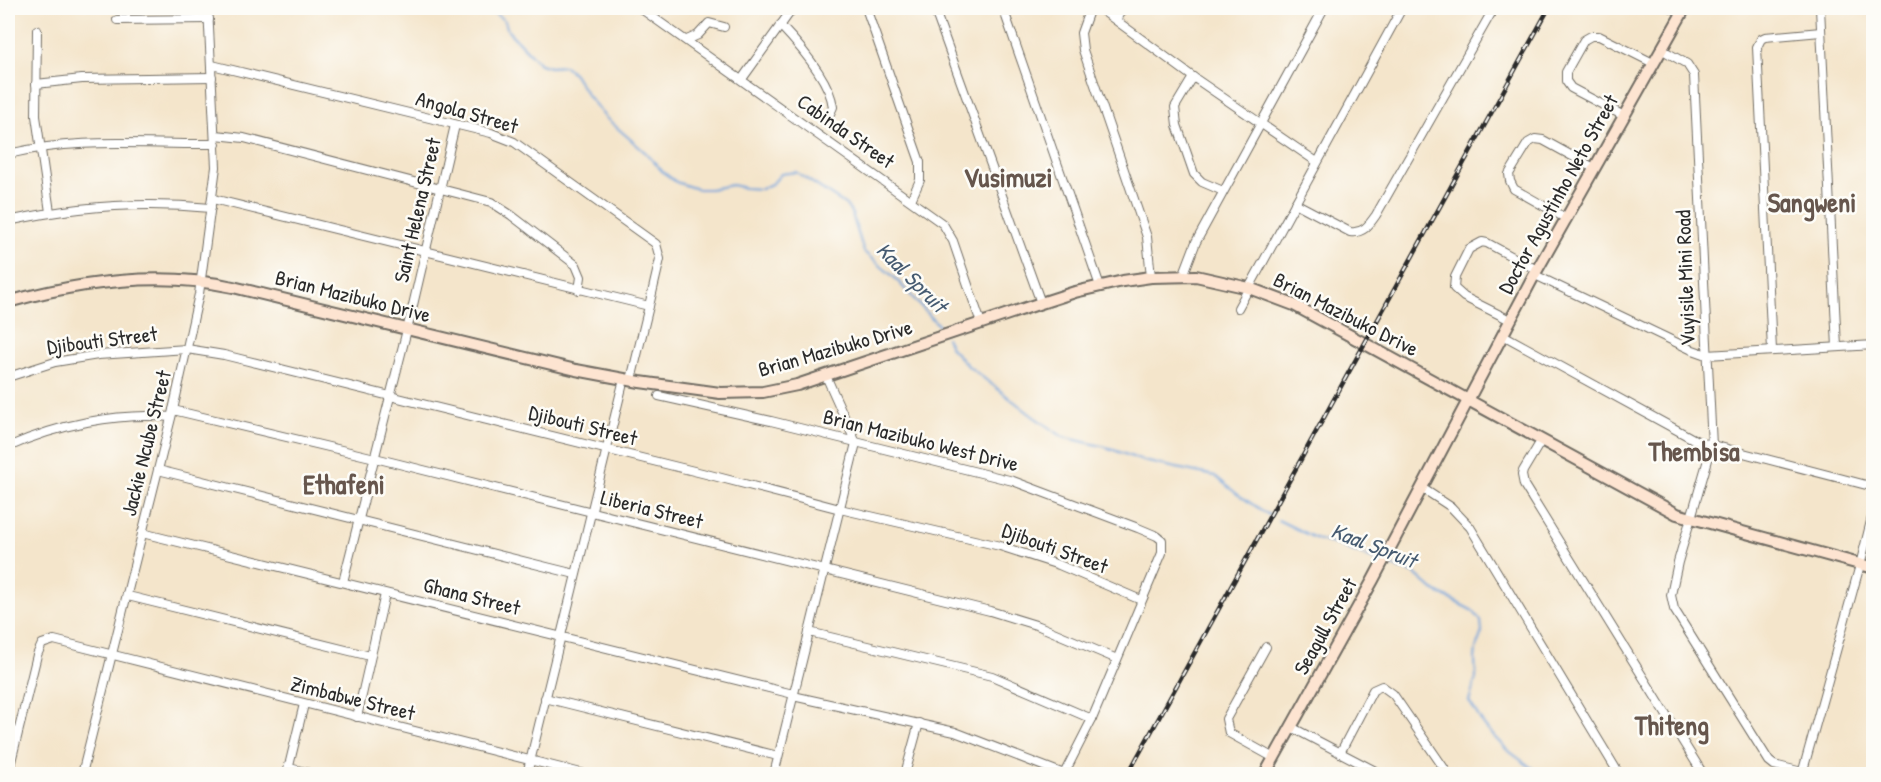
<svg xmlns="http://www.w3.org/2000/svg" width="1881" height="782" font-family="'Patrick Hand',sans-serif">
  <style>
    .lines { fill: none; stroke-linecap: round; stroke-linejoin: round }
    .stream { stroke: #6fa2db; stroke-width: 2 }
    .street-casing { stroke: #716c63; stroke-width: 10 }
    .secondary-casing { stroke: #716c63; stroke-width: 14 }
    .street { stroke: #fff; stroke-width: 8 }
    .secondary { stroke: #fde4d1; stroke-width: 10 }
    .rail-casing { stroke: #2b2b2b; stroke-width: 4.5 }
    .rail { stroke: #fdfcf7; stroke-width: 2; stroke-dasharray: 7; stroke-linecap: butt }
    .labels { text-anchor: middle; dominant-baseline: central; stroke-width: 5; stroke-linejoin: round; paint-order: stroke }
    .street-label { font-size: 21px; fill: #2b2b2b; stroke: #fdfcf7 }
    .water-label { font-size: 22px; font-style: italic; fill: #465b71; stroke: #fdfcf7 }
    .district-label { font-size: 27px; font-weight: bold; fill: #66564d; stroke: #fdfcf7 }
  </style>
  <rect width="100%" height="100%" fill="#fdfcf7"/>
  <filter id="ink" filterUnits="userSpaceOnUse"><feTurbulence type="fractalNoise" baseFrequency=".0167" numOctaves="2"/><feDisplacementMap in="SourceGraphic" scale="12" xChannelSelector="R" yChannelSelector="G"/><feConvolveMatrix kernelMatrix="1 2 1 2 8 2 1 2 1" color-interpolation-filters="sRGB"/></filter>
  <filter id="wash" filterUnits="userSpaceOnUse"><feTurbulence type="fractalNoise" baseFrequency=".008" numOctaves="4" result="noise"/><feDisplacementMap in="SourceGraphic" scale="24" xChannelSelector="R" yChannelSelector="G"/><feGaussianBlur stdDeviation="1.35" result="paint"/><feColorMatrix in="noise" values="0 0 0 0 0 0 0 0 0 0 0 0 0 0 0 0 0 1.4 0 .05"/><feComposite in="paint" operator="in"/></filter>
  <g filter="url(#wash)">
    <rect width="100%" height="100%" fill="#f4e5cb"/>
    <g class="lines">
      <g class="stream">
        <path d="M487 8 505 21 508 31 540 64 550 67 565 66 574 74 587 95 606 118 646 153 663 172 676 182 697 189H710L732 185 745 188 761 189 773 183 781 174 796 172 846 205 852 214 864 252 894 277 939 326 943 333"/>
        <path d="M946 338 951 348 968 366 1034 417 1063 437 1106 447 1143 461 1215 476 1237 494 1269 515"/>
        <path d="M1278 520 1319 540 1338 545 1378 561"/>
        <path d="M1386 564 1414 573 1433 590 1473 611 1481 621 1482 632 1476 648 1475 659 1476 678 1469 701 1485 727 1506 749 1540 774"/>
      </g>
    </g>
  </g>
  <g filter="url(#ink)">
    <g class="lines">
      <defs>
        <g id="street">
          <path d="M640 8 943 224 953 241 981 323"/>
          <path d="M866 8 920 162V180L911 200"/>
          <path d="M934 8 1041 303"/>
          <path d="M1003 8 1100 286"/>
          <path d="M1090 8 1081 33 1083 50 1147 237 1151 277"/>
          <path d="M1099 8 1193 77 1317 162"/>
          <path d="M1672 8 1682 12"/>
          <path d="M1820 8 1837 347"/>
          <path d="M1116 19 1123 8"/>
          <path d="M117 20 209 19"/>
          <path d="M780 25C799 45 830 80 833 107L827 120"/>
          <path d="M37 30 36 116 50 212"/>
          <path d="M687 40 698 35 709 23 724 27"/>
          <path d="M1661 49 1687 64 1694 75 1712 446 1678 562 1671 595 1674 609 1769 761 1774 765 1802 772"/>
          <path d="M212 65 491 133 514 142 656 244 660 259 649 306"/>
          <path d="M1193 77 1175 107 1177 125 1194 174 1202 182 1223 191"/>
          <path d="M742 79 793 8"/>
          <path d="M36 84 82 79 212 77"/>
          <path d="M1624 116 1571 88 1566 81V72L1584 40 1591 36H1599L1653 63"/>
          <path d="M216 135 244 138 491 202 511 215 576 265 581 277 579 290"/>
          <path d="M8 154C78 137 144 145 216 144"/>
          <path d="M213 199 649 306 631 380"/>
          <path d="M1295 203 1350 232C1363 234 1369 225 1376 215L1494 8"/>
          <path d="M1567 219 1514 189 1510 181 1509 174 1528 143 1535 139 1543 140 1594 168"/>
          <path d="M8 221C75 206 143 201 211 208"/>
          <path d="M1535 275 1690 349 1707 355 1874 345"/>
          <path d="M1183 276 1196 242 1324 8"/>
          <path d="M1238 308 1402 8"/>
          <path d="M1510 320 1464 297 1454 288 1455 277 1469 249 1482 242 1487 243 1537 270"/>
          <path d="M1503 335 1697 441 1874 487"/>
          <path d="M1772 350 1757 47 1761 39 1765 37 1821 32"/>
          <path d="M8 377 55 362 98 355 187 349 224 355 710 475 840 509 1000 546 1059 565 1141 600"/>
          <path d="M659 396 771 421 1013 481 1138 528 1157 536 1162 540V553L1092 719 1064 774"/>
          <path d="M173 410 375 458 990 611 1039 626 1117 659"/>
          <path d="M1541 441 1523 471 1522 475 1524 485 1703 774"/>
          <path d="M8 447C57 425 117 412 171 417"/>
          <path d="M158 470 575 574"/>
          <path d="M1422 488 1451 507 1470 527 1619 774"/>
          <path d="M142 533 793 694"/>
          <path d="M343 582 410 318 455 125"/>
          <path d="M128 596 370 656"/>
          <path d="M809 632 992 676 1092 719"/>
          <path d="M1266 647 1226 719 1229 733 1274 758"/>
          <path d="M793 696 955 732 1064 774"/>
          <path d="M545 698 778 756"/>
          <path d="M357 717 385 594"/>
          <path d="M1291 727 1381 774"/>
          <path d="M1340 753 1373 690 1382 686 1393 694 1448 774"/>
          <path d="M289 768 314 774"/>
          <path d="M8 774 37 655 42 644 54 640 585 774"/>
          <path d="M82 774 173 410 199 294 216 167 208 8"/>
          <path d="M287 774 304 704"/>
          <path d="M527 774 624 379"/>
          <path d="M774 774 856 443 826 376"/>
          <path d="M905 774 919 723"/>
          <path d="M1802 774 1860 565 1874 509"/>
        </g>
        <g id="secondary">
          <path d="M8 302C80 282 159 271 233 287L576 370 640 382 720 393 763 392 797 385 1041 303 1075 292 1123 281 1151 277 1196 276 1249 288 1294 305 1677 514 1874 568"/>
          <path d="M1265 774 1373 580 1537 270 1685 8"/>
        </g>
      </defs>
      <use href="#street" class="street-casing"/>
      <use href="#secondary" class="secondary-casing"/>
      <use href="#street" class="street"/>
      <use href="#secondary" class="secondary"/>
      <defs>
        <path id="rail" d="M1128 774 1549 8"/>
      </defs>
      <use href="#rail" class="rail-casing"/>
      <use href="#rail" class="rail"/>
    </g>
  </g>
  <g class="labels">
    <g class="street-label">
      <text transform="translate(467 112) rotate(16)">Angola Street</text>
      <text transform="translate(846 131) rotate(35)">Cabinda Street</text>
      <text transform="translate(1558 194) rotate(-61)">Doctor Agustinho Neto Street</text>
      <text transform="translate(417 210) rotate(-77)">Saint Helena Street</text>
      <text transform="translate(1685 278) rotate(-92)">Vuyisile Mini Road</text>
      <text transform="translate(353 296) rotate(14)">Brian Mazibuko Drive</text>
      <text transform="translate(1346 314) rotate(27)">Brian Mazibuko Drive</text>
      <text transform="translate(102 340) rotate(-7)">Djibouti Street</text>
      <text transform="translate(835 348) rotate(-16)">Brian Mazibuko Drive</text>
      <text transform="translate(583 425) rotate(14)">Djibouti Street</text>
      <text transform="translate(921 440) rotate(14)">Brian Mazibuko West Drive</text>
      <text transform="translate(146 443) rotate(-76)">Jackie Ncube Street</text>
      <text transform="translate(652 509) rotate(14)">Liberia Street</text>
      <text transform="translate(1055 548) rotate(20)">Djibouti Street</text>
      <text transform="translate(472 596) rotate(14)">Ghana Street</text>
      <text transform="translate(1325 626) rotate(-61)">Seagull Street</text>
      <text transform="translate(353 698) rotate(14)">Zimbabwe Street</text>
    </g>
    <g class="water-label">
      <text transform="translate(912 277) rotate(45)">Kaal Spruit</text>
      <text transform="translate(1374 545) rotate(21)">Kaal Spruit</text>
    </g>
    <g class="district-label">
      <text x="1008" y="177">Vusimuzi</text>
      <text x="1812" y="202">Sangweni</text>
      <text x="1694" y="451">Thembisa</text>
      <text x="344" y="484">Ethafeni</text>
      <text x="1672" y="725">Thiteng</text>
    </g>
  </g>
  <rect width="1881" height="782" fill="none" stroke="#fdfcf7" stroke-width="30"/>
</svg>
